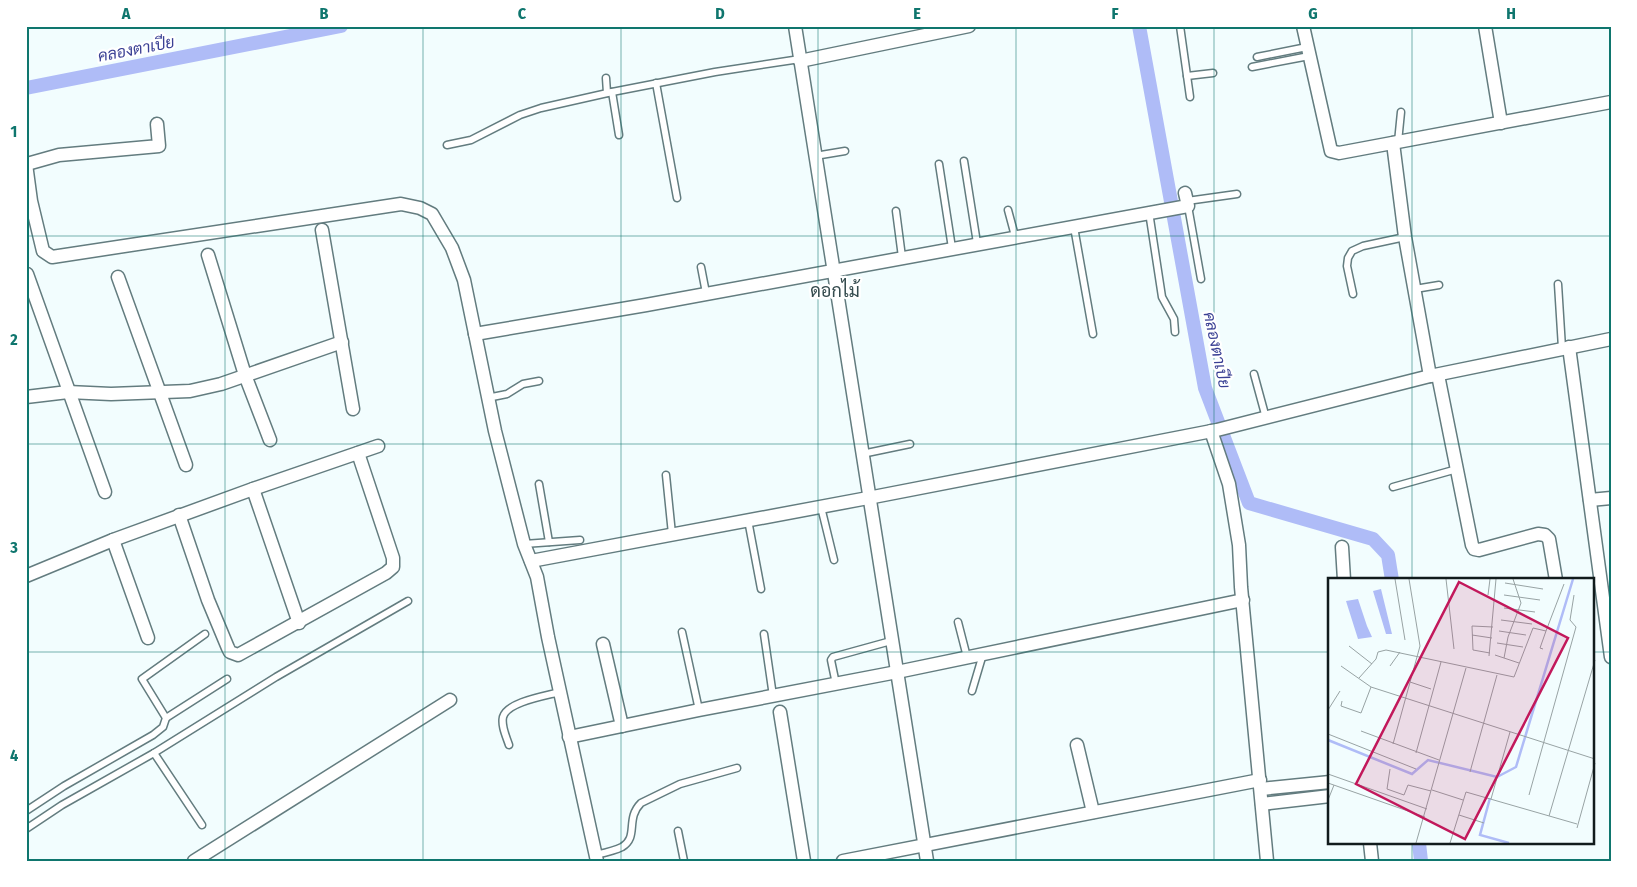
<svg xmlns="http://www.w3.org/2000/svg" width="1637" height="887" font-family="'Fira Sans Condensed',Sarabun,sans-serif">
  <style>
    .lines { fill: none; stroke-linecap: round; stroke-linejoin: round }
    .canal { stroke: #afbcf7; stroke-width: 14 }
    .lane-casing { stroke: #637c7f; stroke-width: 9 }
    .street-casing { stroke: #637c7f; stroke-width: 15 }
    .lane { stroke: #fff; stroke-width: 6 }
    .street { stroke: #fff; stroke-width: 12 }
    .grid { fill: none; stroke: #0f766e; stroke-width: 1; stroke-opacity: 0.55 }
    .labels { text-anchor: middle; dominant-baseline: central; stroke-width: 4.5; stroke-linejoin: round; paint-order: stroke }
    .water-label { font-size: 16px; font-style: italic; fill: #3a4094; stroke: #fff }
    .quarter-label { font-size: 18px; fill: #354c4f; stroke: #fff }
    .inset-river { fill: none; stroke: #afbcf7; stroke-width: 2.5 }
    .inset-road { fill: none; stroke: #98a3a4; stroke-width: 1 }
    .view { fill: #c2185b; fill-opacity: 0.15; stroke: #c2185b; stroke-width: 2.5 }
    .inset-edge { fill: none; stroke: #111b1c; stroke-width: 2.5 }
    .neatline { fill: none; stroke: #0f766e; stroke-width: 2 }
    .grid-label { font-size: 16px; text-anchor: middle; font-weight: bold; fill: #0f766e }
  </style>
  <rect width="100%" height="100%" fill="#f2fdfe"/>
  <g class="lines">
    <g class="canal">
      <path d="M1139 26 1205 388 1249 503 1373 539 1388 555 1392 580"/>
      <path d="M26 88 341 26"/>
      <path d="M1419 843 1421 861"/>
    </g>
    <defs>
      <g id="lane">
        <path d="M1180 26 1190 97"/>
        <path d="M1257 57 1307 47"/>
        <path d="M1252 67 1309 56"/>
        <path d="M1187 76 1213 73"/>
        <path d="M606 78 607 93"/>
        <path d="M656 83 677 198"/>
        <path d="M612 92 619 135"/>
        <path d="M1398 142 1401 112"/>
        <path d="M447 145 471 140 520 115 541 108 612 92 715 72 800 59"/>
        <path d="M815 156 845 151"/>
        <path d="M964 161 977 243"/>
        <path d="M939 164 952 248"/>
        <path d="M1187 201 1237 194"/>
        <path d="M1188 206 1201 279"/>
        <path d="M1008 210 1015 236"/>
        <path d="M896 211 902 257"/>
        <path d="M1149 212 1162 297 1174 319 1175 332"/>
        <path d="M1074 227 1093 334"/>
        <path d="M701 267 706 293"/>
        <path d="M1558 284 1562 348"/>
        <path d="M1415 289 1439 285"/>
        <path d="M1353 294 1347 266 1348 258 1352 251 1363 246 1405 237"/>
        <path d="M1254 374 1266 418"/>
        <path d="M487 398 507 394 523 384 539 381"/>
        <path d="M862 454 910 444"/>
        <path d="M666 475 672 534"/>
        <path d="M539 484 549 542"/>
        <path d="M1393 487 1457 469"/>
        <path d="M821 507 834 560"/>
        <path d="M748 520 761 589"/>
        <path d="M524 544 580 540"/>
        <path d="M958 622 967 657"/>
        <path d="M682 632 699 710"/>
        <path d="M764 634 773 696"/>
        <path d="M836 684 831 660 833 657 891 641"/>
        <path d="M972 691 983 654"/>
        <path d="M166 718 227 679"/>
        <path d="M509 745C506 736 501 726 503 717 507 702 545 696 560 692"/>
        <path d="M154 753 202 825"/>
        <path d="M26 811 64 786 153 735 163 727 166 718 142 679 205 634"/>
        <path d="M26 829 62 805 154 753 276 677 408 601"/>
        <path d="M678 831 684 861"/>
        <path d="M595 855C604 853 614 851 622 847 639 837 625 819 641 803L680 784 737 768"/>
      </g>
      <g id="street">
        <path d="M795 26 927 861"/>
        <path d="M1303 26 1331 151 1339 153 1611 102"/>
        <path d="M1485 26 1501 123"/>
        <path d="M800 61 969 26"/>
        <path d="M1393 143 1405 237 1430 376"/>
        <path d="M26 164 31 201 43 251 52 257 401 204 420 208 432 214 452 248 464 280 495 431 524 544 537 577 548 637 597 861"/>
        <path d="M27 164 59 155 159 146 157 124"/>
        <path d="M322 230 353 409"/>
        <path d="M208 255 245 375 270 440"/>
        <path d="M27 274 105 492"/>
        <path d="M118 277 186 465"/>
        <path d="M475 334 646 305 1188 206 1185 193"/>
        <path d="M1569 347 1611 657"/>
        <path d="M1438 375 1472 545 1474 549 1479 550 1538 534 1545 535 1549 539 1556 580"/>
        <path d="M26 397 68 392 111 394 190 391 221 384 342 342"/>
        <path d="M1211 431 1229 484 1239 545 1241 587 1267 861"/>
        <path d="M253 489 299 623"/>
        <path d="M1590 500 1611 498"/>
        <path d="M179 515 208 600 228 648 230 652 238 655 386 573 393 567V558L358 453"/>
        <path d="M113 540 148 638"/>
        <path d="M1342 547 1344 580"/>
        <path d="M531 561 868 498 1217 430 1430 376 1611 339"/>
        <path d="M26 576 113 540 253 489 378 446"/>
        <path d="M603 644 622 726"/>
        <path d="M780 712 804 861"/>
        <path d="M569 737 699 710 897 672 1243 600"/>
        <path d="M1077 745 1093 812"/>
        <path d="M1261 789 1330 782"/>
        <path d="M1262 804 1330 796"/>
        <path d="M1370 843 1372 861"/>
        <path d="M194 861 450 700"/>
        <path d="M843 861 1260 780"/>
      </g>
    </defs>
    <use href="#lane" class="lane-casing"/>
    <use href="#street" class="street-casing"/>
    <use href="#lane" class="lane"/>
    <use href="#street" class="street"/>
  </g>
  <path class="grid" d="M225 26V861M423 26V861M621 26V861M818 26V861M1016 26V861M1214 26V861M1412 26V580M26 236H1611M26 444H1611M26 652H1330M1593 652H1611M1412 843V861"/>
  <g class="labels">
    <g class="water-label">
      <text transform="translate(136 49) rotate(-11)">คลองตาเปีย</text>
      <text transform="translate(1217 350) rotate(78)">คลองตาเปีย</text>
    </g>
    <g class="quarter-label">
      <text x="835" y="291">ดอกไม้</text>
    </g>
  </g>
  <g transform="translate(1328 578)">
    <rect width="266" height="266" fill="#f2fdfe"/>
    <path d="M53 11 64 56H58L45 13ZM30 21 39 48 44 59 30 61 18 23Z" fill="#afbcf7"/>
    <path class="inset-river" d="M0 162 84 196 100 182 169 199 188 189 245 1M162 220 152 257 181 265"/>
    <path class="inset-road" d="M67 1 77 62M118 1 126 71M177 5 215 11M160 17 162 1M176 17 212 22M176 30 207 34M173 42 204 46M171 53 198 57M144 57 164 60M169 65 195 69M21 68 44 86M215 71 212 70 218 53M162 75 145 72 144 48 165 49M167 77 191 85M161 78 168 1M176 80 180 59 193 25 185 1M13 88 43 109 267 181M62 88 72 74M31 100 48 81 50 74 58 72 186 99 205 50 218 53 236 6M82 104 103 111M14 123 13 128 33 135 43 109M0 132 12 113M33 153 111 182M0 156 88 191M65 166 92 68 81 1M88 175 113 84M62 191 59 211 76 217 80 207 103 213M142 194 169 97M0 196 99 231M0 205 97 239M104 212 135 222M201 217 248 49 242 42 246 17M163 221 182 154M0 222 6 207M131 237 156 245M221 238 267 82M249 250 267 185M88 265 138 90M122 265 138 214 249 246"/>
    <path class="view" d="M131 4 240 60 137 261 28 206Z"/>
    <rect width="266" height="266" class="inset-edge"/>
  </g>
  <rect width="1637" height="887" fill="none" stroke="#ffffff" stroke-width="55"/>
  <rect x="28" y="28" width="1582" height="832" class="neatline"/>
  <g class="grid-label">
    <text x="126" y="19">A</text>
    <text x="324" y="19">B</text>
    <text x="522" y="19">C</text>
    <text x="720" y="19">D</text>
    <text x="917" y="19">E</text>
    <text x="1115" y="19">F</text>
    <text x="1313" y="19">G</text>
    <text x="1511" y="19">H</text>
    <text x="14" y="137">1</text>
    <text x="14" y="345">2</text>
    <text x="14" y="553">3</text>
    <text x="14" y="761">4</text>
  </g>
</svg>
